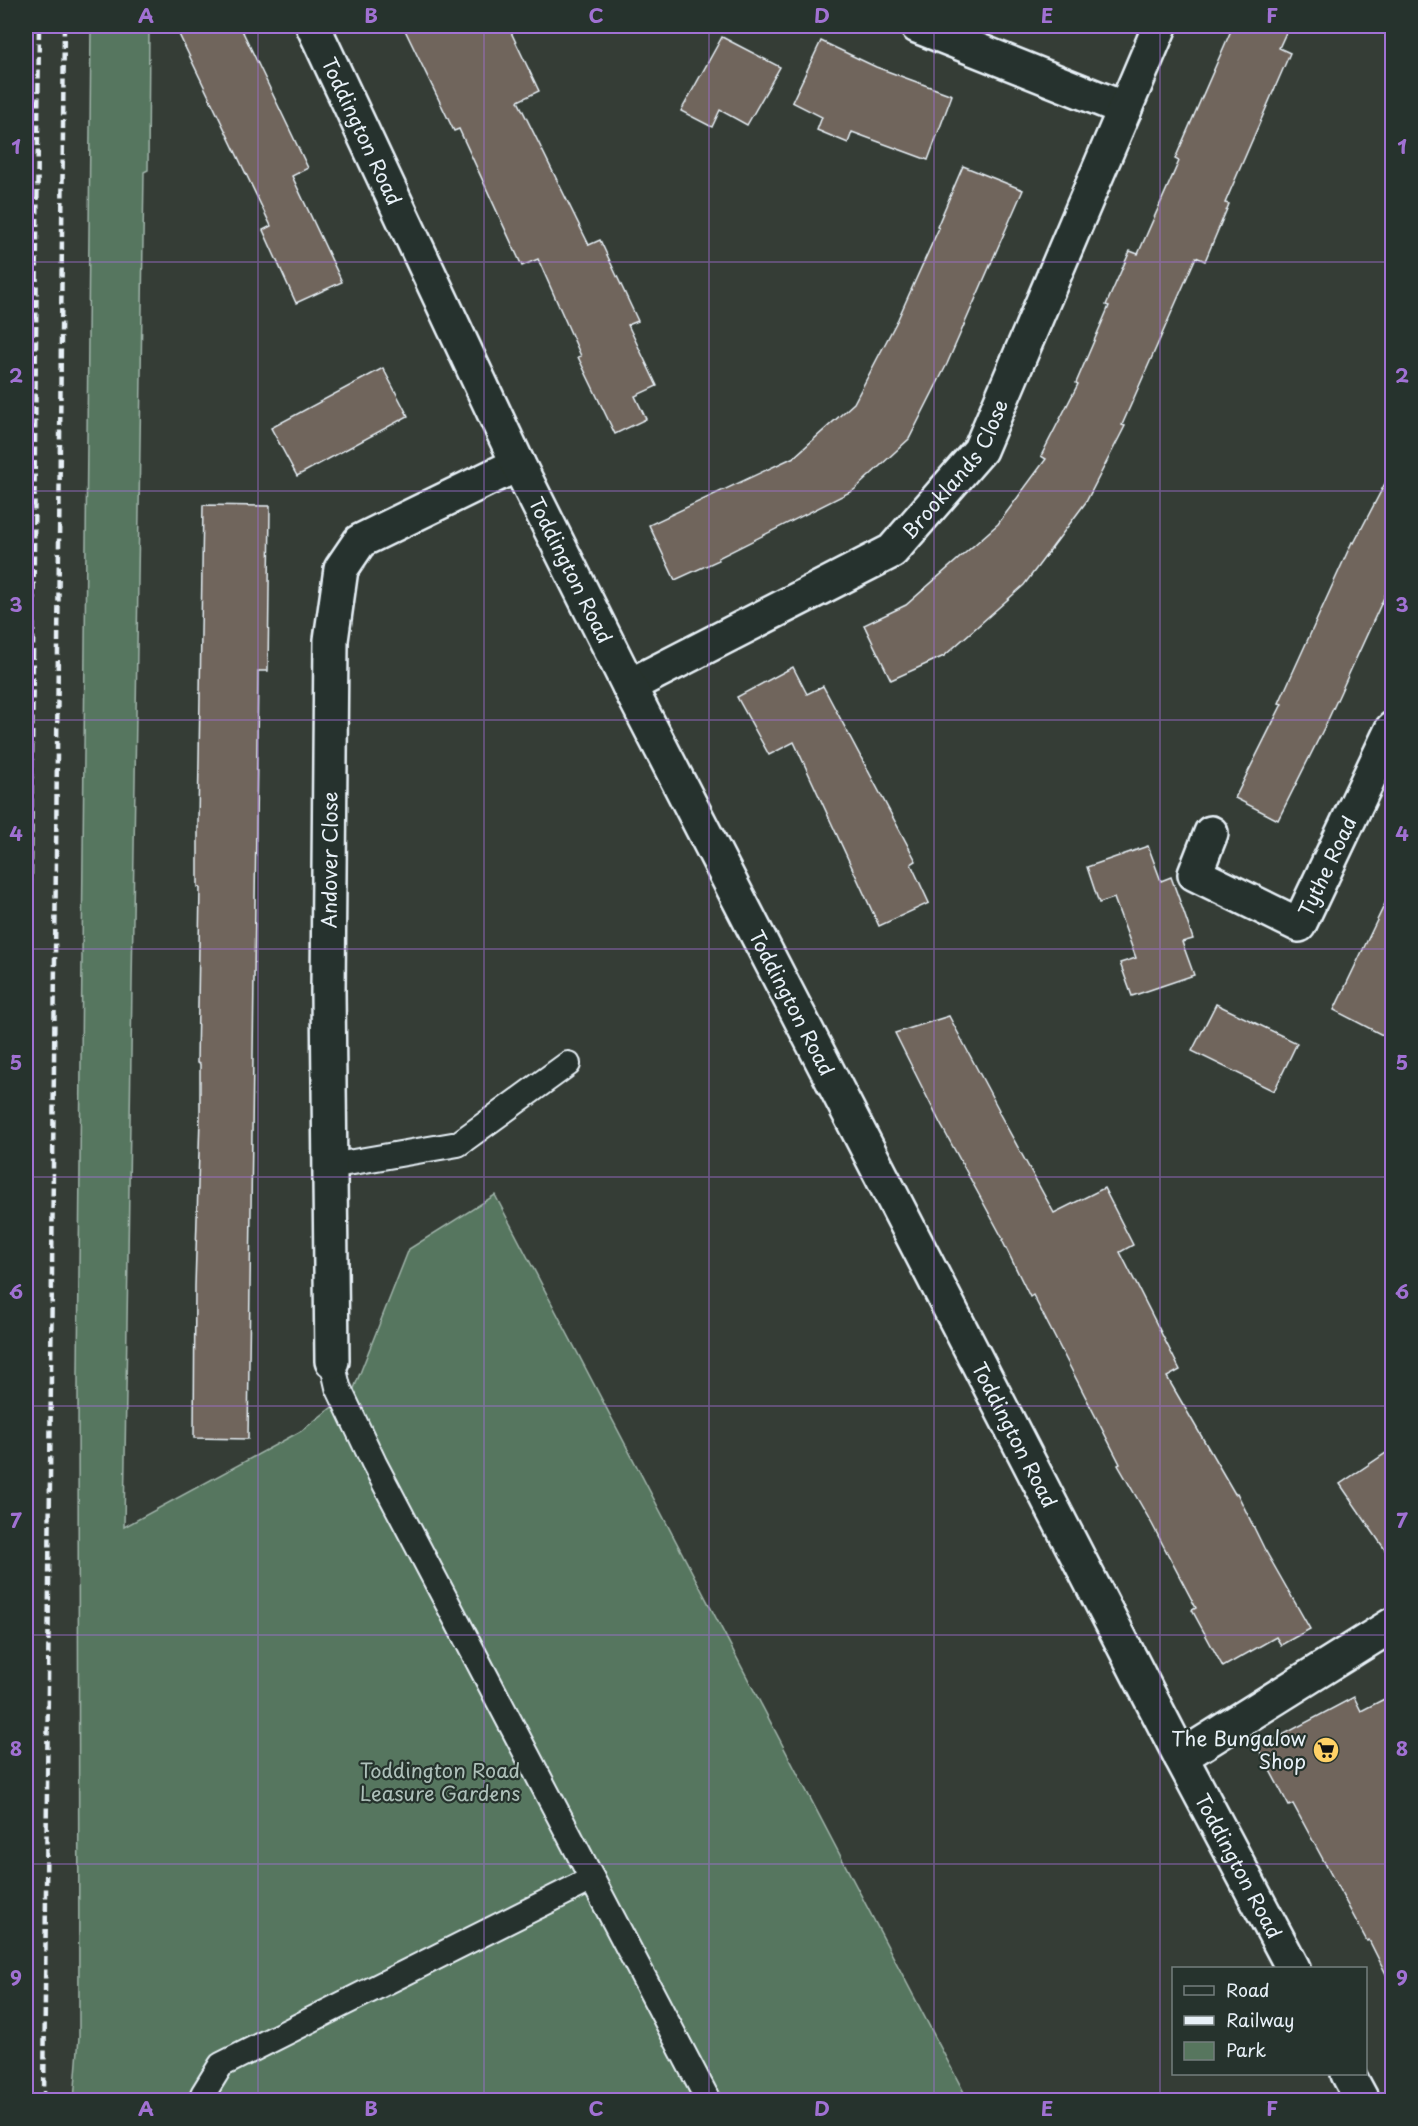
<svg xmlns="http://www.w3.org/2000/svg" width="1418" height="2126" font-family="'Playpen Sans',sans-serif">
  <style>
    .green { fill: #57765e; stroke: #a0b4ab; stroke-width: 1.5 }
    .building { fill: #70655b; stroke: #e8f1f8; stroke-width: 1.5 }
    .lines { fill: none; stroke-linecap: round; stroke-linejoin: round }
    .lane-casing { stroke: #e8f1f8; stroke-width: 28 }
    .street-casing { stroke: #e8f1f8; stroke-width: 38 }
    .secondary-casing { stroke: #e8f1f8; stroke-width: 38 }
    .lane { stroke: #26332d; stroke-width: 24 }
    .street { stroke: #26332d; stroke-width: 33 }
    .secondary { stroke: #26332d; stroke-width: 33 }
    .rail { stroke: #e8f1f8; stroke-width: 4.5; stroke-dasharray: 9 4.5; stroke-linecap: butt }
    .grid { fill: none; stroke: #a171d3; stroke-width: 1.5; stroke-opacity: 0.55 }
    .labels { text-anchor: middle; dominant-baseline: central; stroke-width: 4.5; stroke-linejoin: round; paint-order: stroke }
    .street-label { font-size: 20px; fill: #e8f1f8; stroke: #26332d }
    .poi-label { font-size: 20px; fill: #e8f1f8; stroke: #26332d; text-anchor: end }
    .park-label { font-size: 20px; fill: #aec0ba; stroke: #26332d }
    .neatline { fill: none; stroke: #a171d3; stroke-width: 2 }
    .grid-label { font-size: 20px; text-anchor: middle; font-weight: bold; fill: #a171d3 }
  </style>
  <rect width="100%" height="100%" fill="#353d36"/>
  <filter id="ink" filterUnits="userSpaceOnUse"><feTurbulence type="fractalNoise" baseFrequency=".0167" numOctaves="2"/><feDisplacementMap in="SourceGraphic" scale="12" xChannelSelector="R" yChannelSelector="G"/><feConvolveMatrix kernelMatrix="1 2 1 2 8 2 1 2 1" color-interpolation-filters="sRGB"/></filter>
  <g filter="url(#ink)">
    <path class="green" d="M91 26H149L148 170 144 172 124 1527 301 1431 353 1391 409 1249 495 1195 968 2100H74L79 2037 78 1373Z"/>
    <g class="building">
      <path d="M175 26H240L308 168 292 176 342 282 296 303 263 230 271 226Z"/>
      <path d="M403 26H508L539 91 518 101 589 245 600 240 638 321 628 325 657 386 635 396 646 419 615 434 578 357 581 356 538 259 522 266 459 129 454 131Z"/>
      <path d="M1233 26H1289L1279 48 1290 53 1225 203 1229 204 1205 261 1196 257 1122 425 1125 426 1086 502 1024 585 944 656 891 680 864 625 906 605 998 524 1046 459 1041 456 1078 384 1076 383 1109 306 1106 305 1130 251 1138 254 1179 161 1175 159Z"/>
      <path d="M722 37 780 67 747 125 720 110 712 127 681 111Z"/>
      <path d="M821 41 876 67 952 95 928 160 852 132 848 143 817 130 822 117 792 102Z"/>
      <path d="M963 166 1023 190 947 364 909 439 854 490 718 558 719 560 675 580 649 525 794 457 854 403 898 319 939 228 937 227Z"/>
      <path d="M383 368 408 416 297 476 271 428Z"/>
      <path d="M1392 470V580L1326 724 1278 820 1235 798 1282 704 1279 703 1352 542 1354 543Z"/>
      <path d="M203 505 270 506 268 671H258L248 1439 194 1438 195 1286 200 1117V1064L197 1063 200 887H198V823Z"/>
      <path d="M793 667 807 694 823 686 916 861 911 864 929 903 879 926 794 742 769 755 737 697Z"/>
      <path d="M1148 846 1161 881 1171 877 1183 910 1193 939 1182 942 1194 975 1132 996 1120 963 1136 958 1114 898 1099 903 1087 867Z"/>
      <path d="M1392 889V1040L1334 1010Z"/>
      <path d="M1216 1004 1297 1043 1274 1091 1192 1051Z"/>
      <path d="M949 1016 999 1110 998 1111 1054 1213 1104 1188 1133 1245 1120 1252 1180 1370 1167 1377 1235 1494 1237 1493 1264 1548 1310 1629 1281 1645 1276 1637 1223 1667 1192 1610 1196 1608 1152 1524 1118 1465 1120 1464 1033 1295 1030 1297 1002 1240 1003 1239 940 1123 895 1033Z"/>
      <path d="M1392 1449V1560L1340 1484Z"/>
      <path d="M1392 1695V1986L1369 1940 1367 1941 1293 1804 1289 1806 1258 1748 1354 1697 1361 1711Z"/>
    </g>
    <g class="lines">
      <defs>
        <g id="lane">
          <path d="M330 1166 458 1144 568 1064"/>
          <path d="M332 1361 338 1387 374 1463 708 2100"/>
          <path d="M206 2100 203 2094 221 2065 592 1879"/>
        </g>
        <g id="street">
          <path d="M917 26 1125 109"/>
          <path id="s1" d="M629 686 892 551 980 450 1160 26"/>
          <path id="s2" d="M1211 833 1195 874 1299 925 1392 729"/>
          <path id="s3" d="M332 1361 328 992 331 640 341 569 360 541 518 464"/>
          <path d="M1181 1757 1392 1625"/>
        </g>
        <g id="secondary">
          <path id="s4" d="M313 26 518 464 629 686 1181 1757 1293 1968"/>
          <path d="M1348 2074 1362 2100"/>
        </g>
      </defs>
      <use href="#lane" class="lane-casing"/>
      <use href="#street" class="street-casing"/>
      <use href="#secondary" class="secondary-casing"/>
      <use href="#lane" class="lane"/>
      <use href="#street" class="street"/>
      <use href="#secondary" class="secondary"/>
      <g class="rail">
        <path d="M26 1388 39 26"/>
        <path d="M44 2100 64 26"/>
      </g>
    </g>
  </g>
  <path class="grid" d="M258 26V2100M484 26V2100M709 26V2100M934 26V2100M1160 26V2100M26 262H1392M26 491H1392M26 720H1392M26 949H1392M26 1177H1392M26 1406H1392M26 1635H1392M26 1864H1392"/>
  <defs>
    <symbol id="supermarket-disc" viewBox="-11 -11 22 22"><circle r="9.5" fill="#ffd166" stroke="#26332d"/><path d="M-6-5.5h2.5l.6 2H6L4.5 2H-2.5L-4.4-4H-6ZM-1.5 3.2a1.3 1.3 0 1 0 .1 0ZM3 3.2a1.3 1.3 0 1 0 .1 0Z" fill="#111"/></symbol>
  </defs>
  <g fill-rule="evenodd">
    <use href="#supermarket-disc" x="1311" y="1735" width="30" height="30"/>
  </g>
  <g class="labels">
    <g class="street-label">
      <text stroke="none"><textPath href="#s4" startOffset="116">Toddington Road</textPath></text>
      <text stroke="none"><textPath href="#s1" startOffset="400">Brooklands Close</textPath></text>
      <text stroke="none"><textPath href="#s4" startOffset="602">Toddington Road</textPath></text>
      <text stroke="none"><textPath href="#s3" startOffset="501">Andover Close</textPath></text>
      <text stroke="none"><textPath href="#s2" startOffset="225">Tythe Road</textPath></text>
      <text stroke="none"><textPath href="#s4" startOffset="1088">Toddington Road</textPath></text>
      <text stroke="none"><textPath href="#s4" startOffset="1574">Toddington Road</textPath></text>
      <text stroke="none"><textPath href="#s4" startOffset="2060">Toddington Road</textPath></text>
    </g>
    <g class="poi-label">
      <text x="1306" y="1738">The Bungalow<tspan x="1306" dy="23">Shop</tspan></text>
    </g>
    <g class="park-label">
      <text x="440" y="1770">Toddington Road<tspan x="440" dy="23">Leasure Gardens</tspan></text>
    </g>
  </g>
  <rect width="1418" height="2126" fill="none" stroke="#26332d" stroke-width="66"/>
  <rect x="1172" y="1967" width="195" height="108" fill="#26332d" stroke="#747f7e" stroke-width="1.5"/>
  <rect x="1184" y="1986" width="30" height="9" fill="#26332d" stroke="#747f7e" stroke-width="1.5"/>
  <text x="1226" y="1997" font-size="18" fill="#e8f1f8">Road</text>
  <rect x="1184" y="2016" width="30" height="9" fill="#e8f1f8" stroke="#747f7e" stroke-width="1.5"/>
  <text x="1226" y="2027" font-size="18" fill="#e8f1f8">Railway</text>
  <rect x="1184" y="2042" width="30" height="18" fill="#57765e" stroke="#747f7e" stroke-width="1.5"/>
  <text x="1226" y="2057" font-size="18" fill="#e8f1f8">Park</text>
  <rect x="33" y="33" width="1352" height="2060" class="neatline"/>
  <g class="grid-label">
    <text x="146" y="23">A</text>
    <text x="371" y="23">B</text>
    <text x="596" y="23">C</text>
    <text x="822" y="23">D</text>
    <text x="1047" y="23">E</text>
    <text x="1272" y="23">F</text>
    <text x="16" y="154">1</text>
    <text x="1402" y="154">1</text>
    <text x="16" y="383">2</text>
    <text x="1402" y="383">2</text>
    <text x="16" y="612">3</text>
    <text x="1402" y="612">3</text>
    <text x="16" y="841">4</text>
    <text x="1402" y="841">4</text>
    <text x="16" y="1070">5</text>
    <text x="1402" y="1070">5</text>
    <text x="16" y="1299">6</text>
    <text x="1402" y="1299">6</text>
    <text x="16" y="1528">7</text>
    <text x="1402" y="1528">7</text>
    <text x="16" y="1756">8</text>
    <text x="1402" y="1756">8</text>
    <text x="16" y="1985">9</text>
    <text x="1402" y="1985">9</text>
    <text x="146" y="2116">A</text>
    <text x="371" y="2116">B</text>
    <text x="596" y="2116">C</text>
    <text x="822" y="2116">D</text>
    <text x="1047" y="2116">E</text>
    <text x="1272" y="2116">F</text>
  </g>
</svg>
